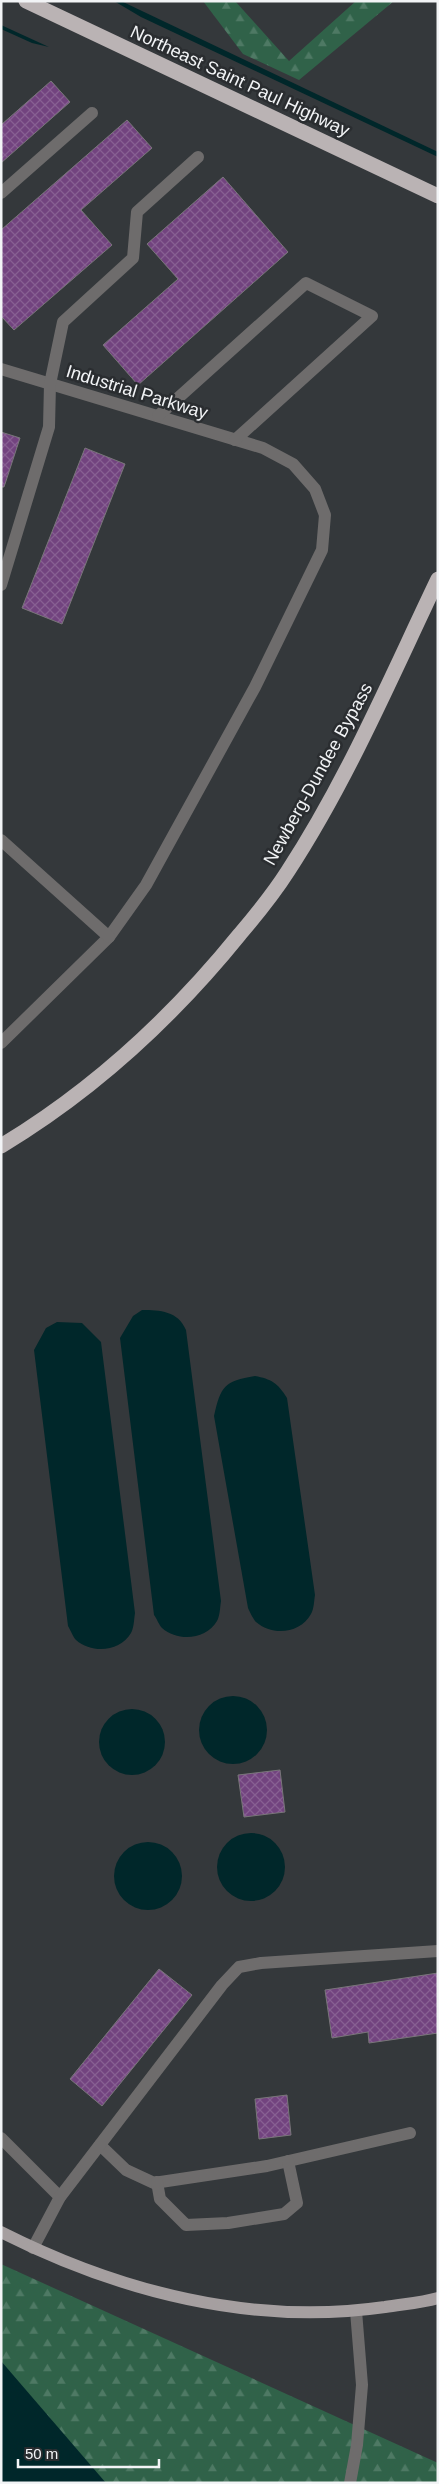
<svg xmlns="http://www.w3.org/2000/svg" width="439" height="2484" font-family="Helvetica,sans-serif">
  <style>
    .forest { fill: url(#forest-firs) }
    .water { fill: #00272a }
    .building { fill: url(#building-cross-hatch); stroke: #79767a }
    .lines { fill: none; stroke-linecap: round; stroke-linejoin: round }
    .minor { stroke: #6e6c6c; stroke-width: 12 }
    .major { stroke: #a59fa0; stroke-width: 12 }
    .highway { stroke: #bab3b4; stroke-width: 15 }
    .labels { text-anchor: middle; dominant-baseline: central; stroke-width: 5; stroke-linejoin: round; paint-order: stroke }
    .street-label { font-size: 18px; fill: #f2f4f6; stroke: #2a2d30 }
  </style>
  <defs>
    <pattern id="forest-firs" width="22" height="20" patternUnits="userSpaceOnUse" patternTransform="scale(1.25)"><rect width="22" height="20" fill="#306249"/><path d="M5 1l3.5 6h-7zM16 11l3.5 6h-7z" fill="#4e7964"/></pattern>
    <pattern id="building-cross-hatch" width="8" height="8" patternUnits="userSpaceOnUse" patternTransform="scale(1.25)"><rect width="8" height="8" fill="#72437f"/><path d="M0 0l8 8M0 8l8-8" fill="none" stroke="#875f92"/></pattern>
  </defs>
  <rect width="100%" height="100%" fill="#34383b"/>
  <g class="forest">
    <path d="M203 1H235L289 61 356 1H394L299 80 243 54Z"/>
    <path d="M1 2264 438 2463V2483H1Z"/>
  </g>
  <g class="water">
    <path d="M114 1H121L438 152V157L141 17Z"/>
    <path d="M1 25 49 47 32 43 1 29Z"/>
    <path d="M142 1310C160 1310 178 1311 186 1330L221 1601C220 1607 220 1616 217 1621 206 1640 178 1642 162 1628 159 1625 157 1619 154 1615L120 1338 133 1316Z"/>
    <path d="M57 1322 82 1323 101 1342 135 1613C134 1619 134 1628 131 1633 120 1652 92 1654 76 1640 73 1637 71 1631 68 1626L34 1350 46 1328Z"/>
    <path d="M255 1376C271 1379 278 1383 287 1398L315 1595C314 1601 314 1609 311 1614 300 1634 272 1636 256 1622 253 1619 250 1612 248 1608L214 1416C221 1386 224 1381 255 1376Z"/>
    <circle cx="233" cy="1730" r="34"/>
    <circle cx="132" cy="1742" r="33"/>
    <circle cx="251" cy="1867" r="34"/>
    <circle cx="148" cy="1876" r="34"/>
    <path d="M1 2361 106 2483H1Z"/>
  </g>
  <g class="building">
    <path d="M51 81 70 102 1 163V125Z"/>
    <path d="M127 120 152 148 81 210 112 245 14 330 1 316V230Z"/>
    <path d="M223 177 288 252 138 385 103 345 178 279 147 244Z"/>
    <path d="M1 432 20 438 4 487H1Z"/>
    <path d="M85 448 125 464 62 624 22 608Z"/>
    <path d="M280 1770 285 1812 244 1817 238 1775Z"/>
    <path d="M159 1969 192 1995 102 2106 70 2079Z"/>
    <path d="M438 1973V2033L369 2043 368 2032 332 2038 325 1990Z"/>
    <path d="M287 2095 291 2135 259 2139 255 2099Z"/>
  </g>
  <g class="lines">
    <g class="minor">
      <path d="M1 193 92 113"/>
      <path d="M1 369 263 448 293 464 315 489 325 515 322 550 255 687 146 885 109 937 1 1043"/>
      <path d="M158 416 306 283 372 316 235 440"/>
      <path d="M1 585 49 427 50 384 63 322 133 258 137 212 198 157"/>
      <path d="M1 840 109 937"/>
      <path d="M1 2138 60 2197"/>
      <path d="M100 2145 126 2170 154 2183 267 2166 410 2133"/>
      <path d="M157 2182 160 2199 186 2225 228 2223 284 2214 297 2203 288 2161"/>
      <path d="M33 2248 60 2197 222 1985 239 1967 261 1963 438 1951"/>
      <path d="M350 2483 357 2445 362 2385 356 2311"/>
    </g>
    <path class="major" d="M1 2232C120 2292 252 2326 385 2307 403 2304 421 2303 438 2298"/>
    <g class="highway">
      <path d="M26 1 438 196"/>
      <path d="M1 1146C94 1090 172 1018 240 934 257 914 274 893 288 871 348 779 391 677 438 579"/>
    </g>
  </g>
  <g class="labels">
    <g class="street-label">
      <text transform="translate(240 81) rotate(25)">Northeast Saint Paul Highway</text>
      <text transform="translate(137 392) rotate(17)">Industrial Parkway</text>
      <text transform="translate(318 774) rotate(-61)">Newberg-Dundee Bypass</text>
    </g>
  </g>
  <rect width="439" height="2484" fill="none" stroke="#f2f4f6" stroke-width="5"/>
  <path d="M18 2459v8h141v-8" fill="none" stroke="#f2f4f6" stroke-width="2.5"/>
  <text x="25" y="2459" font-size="15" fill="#f2f4f6" stroke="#2a2d30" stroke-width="4" paint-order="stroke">50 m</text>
</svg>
